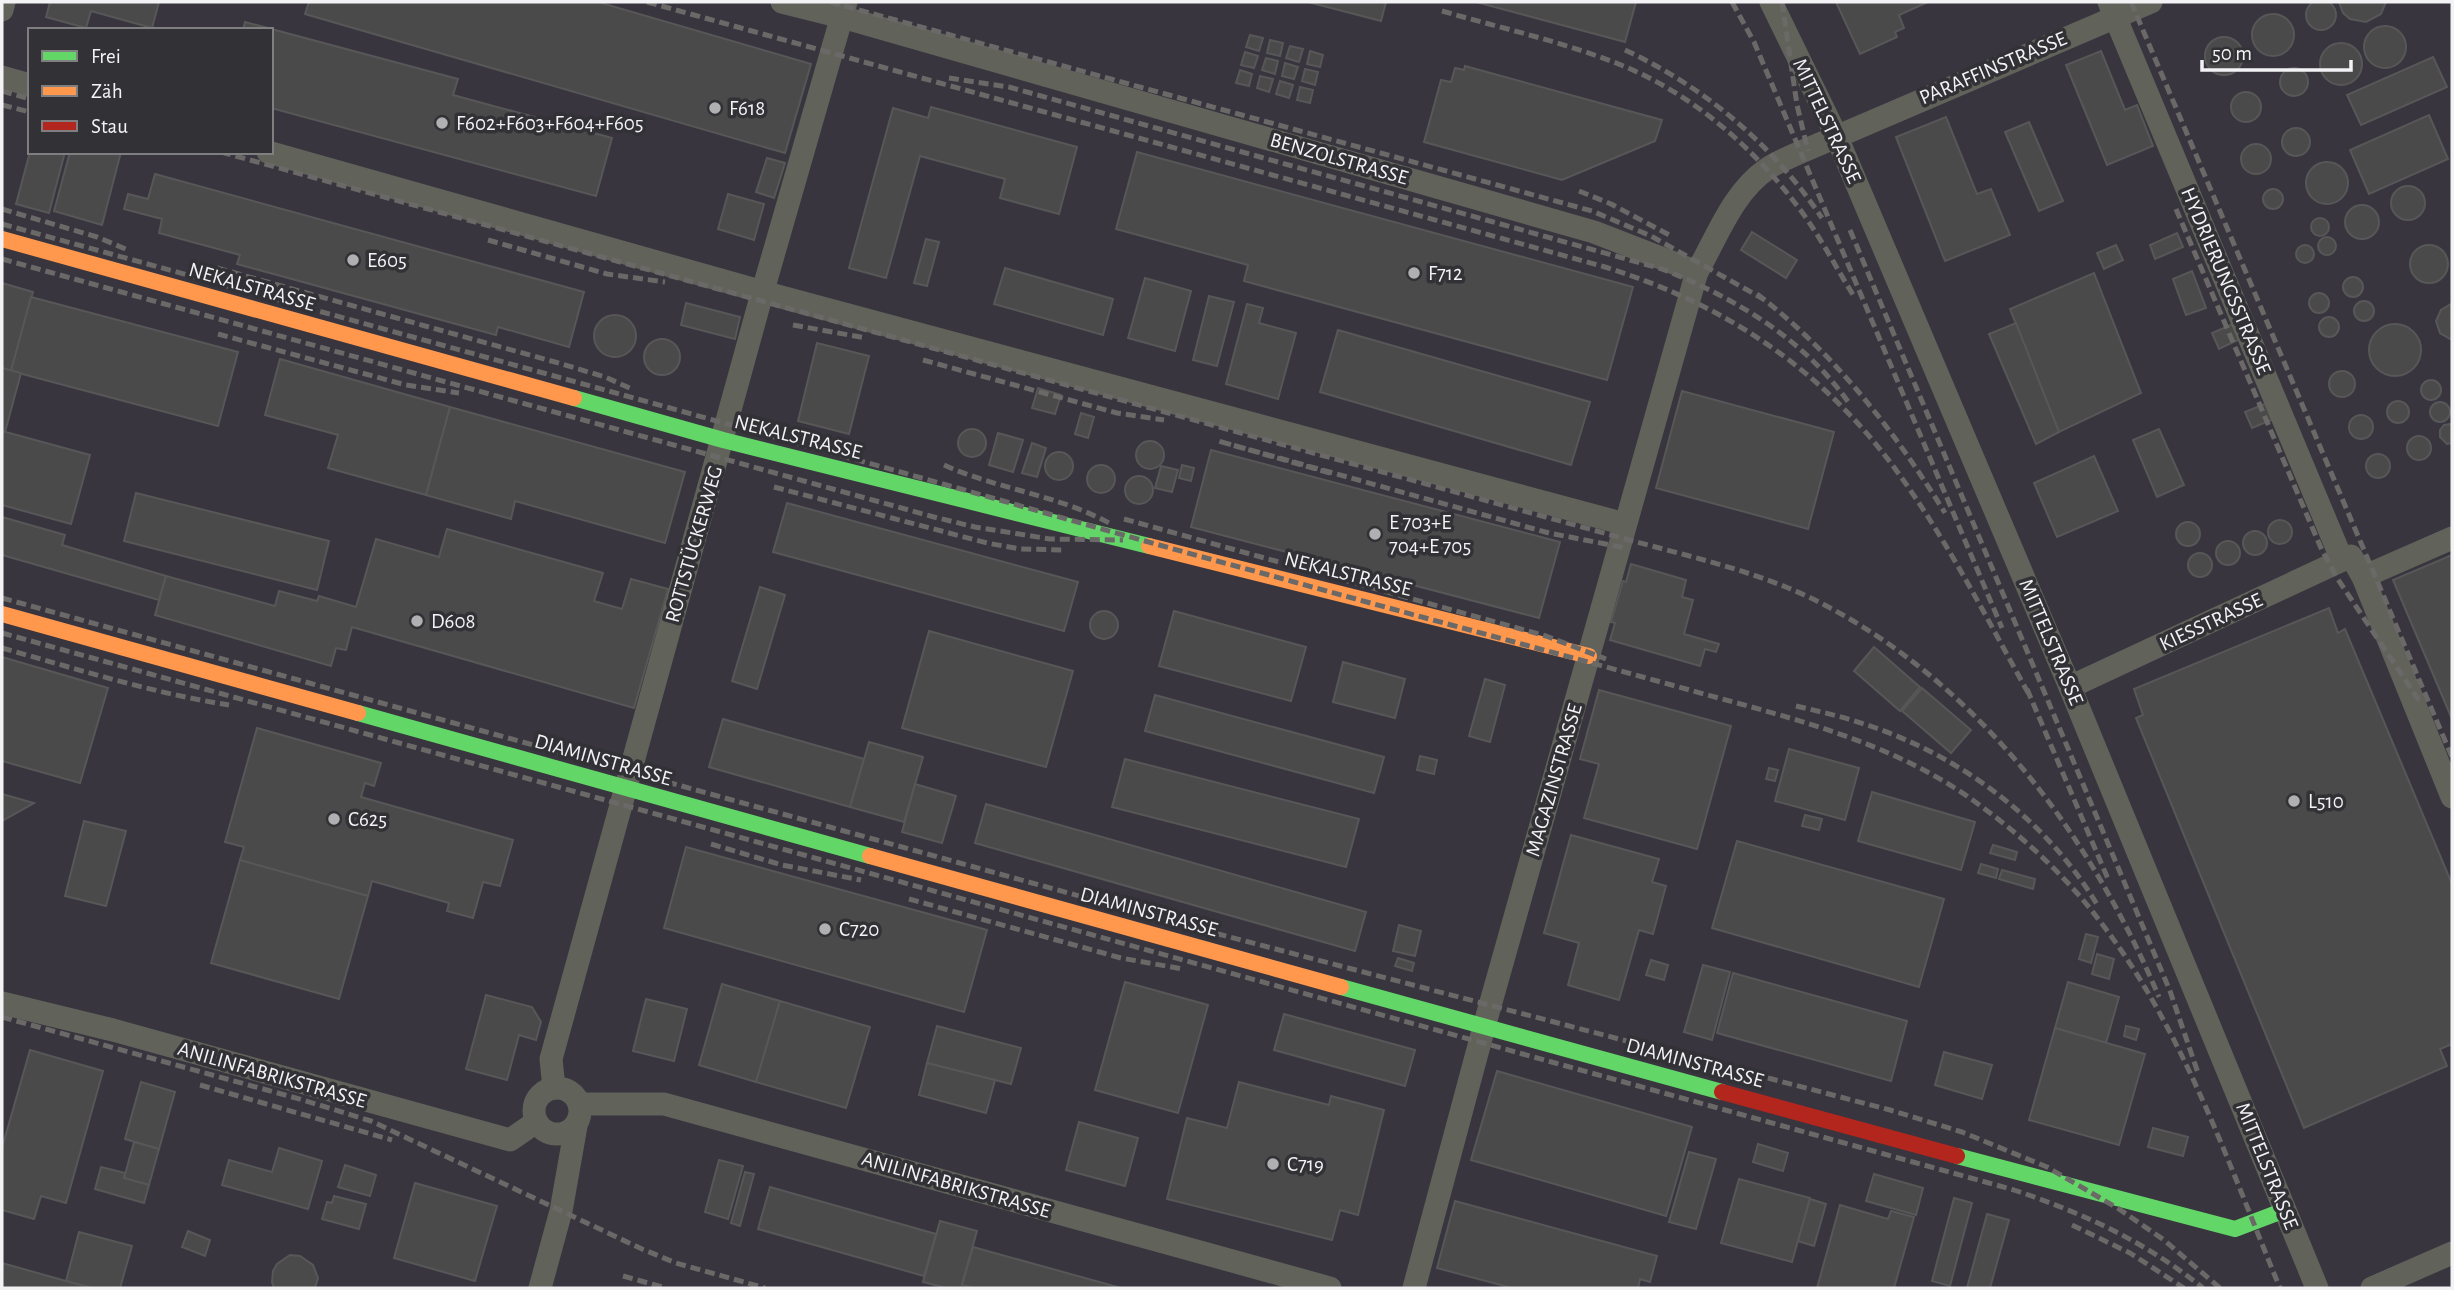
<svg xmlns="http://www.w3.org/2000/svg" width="2454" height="1290" font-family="'Alegreya Sans',sans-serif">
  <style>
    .built { fill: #38353f; fill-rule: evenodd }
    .building { fill: #4a4a4b; stroke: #575758; stroke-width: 2 }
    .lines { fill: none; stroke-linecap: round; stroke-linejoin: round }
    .street { stroke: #61635b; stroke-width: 23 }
    .fast { stroke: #63d668; stroke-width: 16 }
    .slow { stroke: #ff974d; stroke-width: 16 }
    .jam { stroke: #b3261e; stroke-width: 16 }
    .rail { stroke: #6a6967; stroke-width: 5; stroke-dasharray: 10 5; stroke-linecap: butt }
    .poi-dot { fill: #b0afb2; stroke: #323135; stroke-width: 2.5 }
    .labels { text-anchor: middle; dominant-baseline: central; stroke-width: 7; stroke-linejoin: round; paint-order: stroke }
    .street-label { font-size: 21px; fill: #f3f3f6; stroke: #323135 }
    .poi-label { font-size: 21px; fill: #f3f3f6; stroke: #323135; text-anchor: start }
  </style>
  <rect width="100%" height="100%" fill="#333234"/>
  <path class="built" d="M2 2H2452V1288H2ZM30 30H271V152H30Z"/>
  <g class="building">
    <circle cx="2321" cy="15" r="15"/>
    <path d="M50 2H159L152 28 91 11 86 28 46 17Z"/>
    <path d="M309 2H598L811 64 785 153 305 14Z"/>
    <path d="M1308 2H1386L1381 21Z"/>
    <path d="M1476 2H1636L1625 42Z"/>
    <path d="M1836 2H1928L1899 15 1904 28 1895 32 1897 37 1860 54Z"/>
    <path d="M2339 2H2386L2381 14 2366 22 2350 19 2343 13Z"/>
    <circle cx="2273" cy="35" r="21"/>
    <path d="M245 22 458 79 453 95 612 138 596 196 271 108V30H243Z"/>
    <circle cx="2385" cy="47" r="21"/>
    <path d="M1250 35 1263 38 1259 51 1246 47Z"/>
    <circle cx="2224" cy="56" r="19"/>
    <path d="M1270 40 1283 43 1280 56 1267 53Z"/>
    <circle cx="2341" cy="64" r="21"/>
    <path d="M1290 46 1303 49 1299 62 1286 58Z"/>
    <path d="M1310 51 1323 55 1320 67 1307 64Z"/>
    <path d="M2101 51 2125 110 2137 105 2153 146 2107 165 2066 65Z"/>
    <path d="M1245 52 1258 56 1254 68 1241 65Z"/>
    <path d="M2433 57 2447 87 2361 125 2347 95Z"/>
    <path d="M1266 58 1278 61 1275 74 1262 70Z"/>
    <path d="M1285 63 1298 67 1294 79 1282 76Z"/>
    <path d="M1465 66 1662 120 1655 141 1562 180 1424 142 1441 80 1451 82 1455 68 1464 70Z"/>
    <circle cx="2294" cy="82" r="14"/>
    <path d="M1305 69 1318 72 1315 85 1302 81Z"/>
    <path d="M1240 70 1252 74 1249 86 1236 83Z"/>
    <path d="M1260 76 1273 79 1269 92 1257 88Z"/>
    <path d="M1280 81 1293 85 1289 98 1276 94Z"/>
    <path d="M1300 87 1313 90 1310 103 1297 100Z"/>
    <circle cx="2246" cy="107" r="15"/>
    <path d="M931 107 1077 147 1059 214 1000 198 1005 179 920 156 886 278 849 268 893 108 928 118Z"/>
    <path d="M2429 115 2448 159 2369 194 2350 150Z"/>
    <path d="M1946 117 1977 194 1991 189 2010 235 1945 261 1896 137Z"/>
    <path d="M2029 122 2063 201 2039 211 2005 132Z"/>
    <circle cx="2296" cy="142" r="14"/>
    <circle cx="2256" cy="159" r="15"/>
    <path d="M30 152H65L49 213 16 204Z"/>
    <path d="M70 152H121L102 225 54 211Z"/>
    <path d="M1137 152 1633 287 1607 380 1244 281 1248 265 1116 229Z"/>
    <path d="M767 158 785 163 774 198 756 192Z"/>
    <circle cx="2327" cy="183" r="21"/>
    <path d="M155 174 584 292 569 347 498 327 496 335 237 264 240 255 159 233 162 219 124 209 128 194 148 199Z"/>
    <circle cx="2408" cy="203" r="17"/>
    <circle cx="2273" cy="199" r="10"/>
    <path d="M728 194 764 204 754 240 718 229Z"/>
    <circle cx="2362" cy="222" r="17"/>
    <circle cx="2320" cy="227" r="9"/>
    <path d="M1752 232 1797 260 1786 278 1741 250Z"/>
    <path d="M2177 233 2183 247 2155 259 2150 245Z"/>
    <circle cx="2327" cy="246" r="9"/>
    <path d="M926 239 939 242 927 286 914 283Z"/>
    <circle cx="2305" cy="254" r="9"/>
    <path d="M2116 245 2123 260 2104 269 2097 253Z"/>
    <circle cx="2429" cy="264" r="19"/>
    <path d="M1005 268 1113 299 1103 335 994 304Z"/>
    <path d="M2192 271 2206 308 2186 315 2173 279Z"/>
    <path d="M2094 273 2141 393 2059 432 2010 309Z"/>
    <circle cx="2353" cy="287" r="10"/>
    <path d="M1145 278 1191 291 1175 351 1128 338Z"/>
    <path d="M2 283 33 292 11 371 2 368Z"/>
    <circle cx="2319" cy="303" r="10"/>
    <path d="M1209 296 1234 302 1217 366 1193 360Z"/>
    <path d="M31 297 238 352 218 426 11 371Z"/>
    <circle cx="2364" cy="311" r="10"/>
    <path d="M686 303 740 317 735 339 681 325Z"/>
    <path d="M1247 304 1263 308 1259 323 1296 333 1278 399 1226 384Z"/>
    <path d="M2451 304 2452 339H2450L2440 333 2436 321 2441 310Z"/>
    <circle cx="615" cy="336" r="21"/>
    <circle cx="2329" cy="327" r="10"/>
    <path d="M2016 323 2059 432 2036 444 1989 334Z"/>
    <circle cx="2395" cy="350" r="26"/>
    <path d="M2233 324 2240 339 2219 349 2212 333Z"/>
    <path d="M1338 330 1590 402 1571 465 1320 392Z"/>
    <circle cx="662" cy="357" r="18"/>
    <path d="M817 343 869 356 849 434 798 421Z"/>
    <path d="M280 359 450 407 426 495 328 468 338 435 265 415Z"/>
    <path d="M2 368 21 373 5 432 2 431Z"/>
    <circle cx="2342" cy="384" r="13"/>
    <circle cx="2431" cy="390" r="10"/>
    <path d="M1038 388 1061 395 1055 414 1032 408Z"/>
    <path d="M1682 391 1834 432 1808 529 1656 488Z"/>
    <circle cx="2398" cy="412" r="11"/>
    <circle cx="2440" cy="412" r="10"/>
    <path d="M2267 403 2274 419 2252 428 2245 412Z"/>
    <path d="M450 407 685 472 665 543 515 501 511 519 426 495Z"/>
    <path d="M1081 413 1094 417 1088 438 1075 434Z"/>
    <circle cx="2361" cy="427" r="12"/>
    <path d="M2451 424 2452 443 2447 444 2440 437V430L2444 425Z"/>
    <circle cx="972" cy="443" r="14"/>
    <path d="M2159 429 2184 485 2157 497 2133 440Z"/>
    <path d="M2 431 90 455 71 524 2 505Z"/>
    <path d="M998 433 1023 440 1013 472 989 465Z"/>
    <circle cx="2419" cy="448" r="12"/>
    <circle cx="1150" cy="455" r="14"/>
    <path d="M1032 443 1046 448 1037 477 1022 473Z"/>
    <path d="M1211 450 1560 542 1539 618 1191 527Z"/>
    <circle cx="1059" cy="466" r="14"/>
    <circle cx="2378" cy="466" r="12"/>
    <path d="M2094 456 2118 511 2057 537 2034 483Z"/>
    <circle cx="1101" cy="479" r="14"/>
    <path d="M1182 465 1194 468 1191 481 1179 478Z"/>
    <path d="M1161 466 1178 470 1172 492 1155 488Z"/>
    <circle cx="1139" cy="490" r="14"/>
    <path d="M136 493 329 541 317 590 124 541Z"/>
    <path d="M787 503 1078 582 1064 631 773 552Z"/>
    <path d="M2 517 65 535 62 545 166 576 159 600 2 555Z"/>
    <circle cx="2280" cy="532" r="12"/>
    <circle cx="2188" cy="534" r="12"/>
    <path d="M447 529 603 573 594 601 622 609 631 579 668 589 634 708 352 627 346 650 336 648 331 666 155 615 166 576 275 606 279 591 317 601 319 596 356 607 376 539 439 557Z"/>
    <circle cx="2255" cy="543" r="12"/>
    <circle cx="2228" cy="553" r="12"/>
    <circle cx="2200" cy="565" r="12"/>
    <path d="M2452 555V719L2393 580Z"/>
    <path d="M1631 564 1686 580 1682 597 1693 600 1684 634 1719 644 1716 652 1705 649 1700 666 1610 640 1615 623 1611 622 1623 581 1626 582Z"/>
    <path d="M760 587 785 595 757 689 732 681Z"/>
    <path d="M2329 608 2338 633 2345 629 2452 884V1044L2440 1049 2447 1066 2304 1128 2136 718 2143 715 2134 689Z"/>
    <circle cx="1104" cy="625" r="14"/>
    <path d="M1174 611 1306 647 1291 701 1159 666Z"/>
    <path d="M929 631 1073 671 1046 767 902 728Z"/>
    <path d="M1874 647 1920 687 1900 711 1854 671Z"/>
    <path d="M2 657 108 688 80 783 2 761Z"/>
    <path d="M1343 662 1405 679 1395 718 1333 702Z"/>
    <path d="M1485 679 1505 685 1490 742 1469 736Z"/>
    <path d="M1922 688 1971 730 1951 753 1902 711Z"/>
    <path d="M1599 690 1731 726 1697 849 1584 818 1599 764 1580 759Z"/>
    <path d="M1155 695 1384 757 1374 793 1145 731Z"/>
    <path d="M723 719 864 759 850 807 709 767Z"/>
    <path d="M257 728 381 763 374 786 365 783 361 797 513 840 500 886 483 882 473 918 447 911 449 903 372 881 368 896 240 860 244 847 225 842Z"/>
    <path d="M869 742 923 757 904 822 850 807Z"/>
    <path d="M1789 749 1859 768 1845 820 1775 801Z"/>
    <path d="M1420 756 1437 760 1434 774 1417 770Z"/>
    <path d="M1125 759 1359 819 1346 867 1112 807Z"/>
    <path d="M1769 768 1778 770 1775 781 1766 779Z"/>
    <path d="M915 784 956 796 942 843 902 832Z"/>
    <path d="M1872 792 1975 822 1961 870 1858 841Z"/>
    <path d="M2 794 34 803 2 821Z"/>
    <path d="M986 804 1366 912 1355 951 975 843Z"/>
    <path d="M1805 815 1822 819 1819 830 1802 826Z"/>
    <path d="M84 821 126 831 106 906 65 896Z"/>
    <path d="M1571 835 1659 859 1652 882 1666 886 1653 934 1639 930 1619 1000 1568 985 1579 943 1544 933Z"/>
    <path d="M1737 841 1944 899 1919 987 1712 928Z"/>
    <path d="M1993 845 2017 852 2015 860 1990 853Z"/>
    <path d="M686 847 987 930 964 1012 664 928Z"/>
    <path d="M240 860 368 896 339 999 211 963Z"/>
    <path d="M1981 864 1998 869 1996 878 1978 873Z"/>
    <path d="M2002 870 2035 879 2033 889 1999 879Z"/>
    <path d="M1399 925 1421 931 1415 956 1393 951Z"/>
    <path d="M2086 934 2098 937 2091 963 2079 959Z"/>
    <path d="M2097 954 2114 959 2109 979 2092 974Z"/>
    <path d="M1398 958 1414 963 1412 971 1395 966Z"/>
    <path d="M1651 960 1668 965 1664 980 1646 975Z"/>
    <path d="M1703 965 1730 972 1712 1040 1684 1032Z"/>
    <path d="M1733 973 1907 1021 1891 1081 1717 1033Z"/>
    <path d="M1125 982 1208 1005 1178 1113 1095 1090Z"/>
    <path d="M2068 982 2119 997 2106 1043 2055 1028Z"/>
    <path d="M722 984 780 1001 756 1082 699 1065Z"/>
    <path d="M486 995 532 1007 541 1022 536 1040 519 1035 507 1080 466 1069Z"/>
    <path d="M646 999 687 1009 674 1061 633 1051Z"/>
    <path d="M780 1001 870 1027 846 1108 756 1082Z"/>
    <path d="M1284 1014 1415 1050 1405 1086 1274 1050Z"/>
    <path d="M937 1026 1021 1048 1011 1084 927 1063Z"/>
    <path d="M2126 1026 2139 1029 2136 1040 2124 1036Z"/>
    <path d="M2055 1028 2145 1054 2119 1145 2029 1120Z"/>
    <path d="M30 1050 103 1071 66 1203 41 1196 34 1219 2 1210V1148Z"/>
    <path d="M1944 1052 1992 1065 1982 1099 1935 1085Z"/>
    <path d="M927 1063 995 1080 986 1113 919 1095Z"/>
    <path d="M1497 1071 1692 1127 1666 1216 1471 1160Z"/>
    <path d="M141 1082 175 1092 159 1149 125 1139Z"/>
    <path d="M1239 1082 1329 1105 1331 1096 1384 1110 1358 1215 1340 1210 1332 1240 1167 1199 1187 1118 1227 1128Z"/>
    <path d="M1079 1122 1138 1138 1125 1186 1066 1170Z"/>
    <path d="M2153 1128 2188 1137 2183 1156 2148 1147Z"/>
    <path d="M134 1142 159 1149 149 1185 124 1178Z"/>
    <path d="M1758 1144 1788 1153 1783 1171 1753 1162Z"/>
    <path d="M279 1148 322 1161 308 1209 222 1185 229 1160 272 1172Z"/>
    <path d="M1689 1152 1716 1159 1696 1229 1669 1222Z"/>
    <path d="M719 1160 743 1166 728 1219 705 1212Z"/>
    <path d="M345 1165 376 1175 370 1196 338 1187Z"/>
    <path d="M101 1167 125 1173 124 1178 149 1185 144 1203 95 1189Z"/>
    <path d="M745 1172 754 1174 740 1226 731 1223Z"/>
    <path d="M1874 1174 1923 1188 1916 1215 1866 1201Z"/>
    <path d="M1739 1179 1810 1198 1792 1262 1721 1243Z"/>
    <path d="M415 1183 497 1206 475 1281 394 1258Z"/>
    <path d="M770 1187 936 1234 924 1276 758 1229Z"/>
    <path d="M334 1196 366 1204 359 1229 322 1219 327 1202 332 1203Z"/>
    <path d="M1954 1198 1972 1203 1950 1286 1932 1281Z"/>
    <path d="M1810 1199 1826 1204 1814 1246 1798 1241Z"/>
    <path d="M1455 1201 1657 1256 1650 1282 1640 1279 1638 1288H1512L1437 1268Z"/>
    <path d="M1840 1205 1888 1219 1891 1211 1914 1217 1894 1288H1817Z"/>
    <path d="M1987 1214 2009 1220 1990 1288H1967Z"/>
    <path d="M940 1221 977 1231 961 1288H947L923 1282Z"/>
    <path d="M188 1231 210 1240 205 1256 182 1247Z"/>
    <path d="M79 1232 132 1246 120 1288H92L66 1281Z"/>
    <path d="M973 1247 1121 1288H974L962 1285Z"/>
    <path d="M290 1255 300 1256 313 1265 318 1278 315 1288H274L272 1282 273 1271 277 1264Z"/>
    <path d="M2 1263 66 1281 92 1288H2Z"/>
  </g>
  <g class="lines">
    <g class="street">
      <path d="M782 2 842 17 1594 232 1697 272"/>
      <path d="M1771 2 1836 135 2070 687 2317 1288"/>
      <path d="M2109 2 2342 560"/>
      <path d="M2 10 4 2"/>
      <path d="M2 77 30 85"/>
      <path d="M268 152 763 292 1625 524"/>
      <path d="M2363 577 2452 538"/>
      <path d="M2070 687 2351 556 2363 577 2452 797"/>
      <path d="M2 1003 113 1030 510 1140 536 1122"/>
      <path d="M554 1088 551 1059 760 301 846 2"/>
      <circle cx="557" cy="1111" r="23"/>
      <path d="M579 1104H664L1330 1288"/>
      <path d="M540 1288 561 1211 576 1126"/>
      <path d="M1414 1288 1484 1027 1694 282 1697 272C1717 237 1733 192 1767 169 1777 162 1790 157 1801 152L2151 2"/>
      <path d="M2372 1288 2452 1253"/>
    </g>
    <g class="fast">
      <path d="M574 398 723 440 1149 546"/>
      <path d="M358 713 870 856"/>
      <path d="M1341 987 1722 1092"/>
      <path d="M1957 1156 2235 1229 2285 1210"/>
    </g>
    <g class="slow">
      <path d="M2 239 574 398"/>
      <path d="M1149 546 1589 656"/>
      <path d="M2 614 358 713"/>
      <path d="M870 856 1341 987"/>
    </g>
    <path class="jam" d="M1722 1092 1957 1156"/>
    <g class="rail">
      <path d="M647 2 1605 267C1724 304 1821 368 1896 470 1948 541 1988 621 2031 698"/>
      <path d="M830 2 1592 211 1651 236 1765 300"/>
      <path d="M1732 2 1754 42 2002 628"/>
      <path d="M1782 2 1797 105 1808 151"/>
      <path d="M2131 2 2452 757"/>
      <path d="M1442 11C1501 28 1564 42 1621 65 1690 93 1750 144 1795 203 1818 232 1835 266 1855 298"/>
      <path d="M1625 50C1706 88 1772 144 1822 218"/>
      <path d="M949 78 1009 87 1662 269C1735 298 1803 338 1849 403"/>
      <path d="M2 91 30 99"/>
      <path d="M2 105 30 112"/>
      <path d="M221 152 1622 538C1687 556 1758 571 1819 602 1979 684 2090 834 2159 997"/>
      <path d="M1579 191 1611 204 1673 237"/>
      <path d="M2 209 97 237 128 250"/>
      <path d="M2176 209 2321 548 2337 578 2420 702"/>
      <path d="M2 224C275 299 548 374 821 450 971 491 1119 535 1269 575 1405 613 1542 649 1679 687 1781 716 1886 738 1974 801 2020 834 2065 875 2099 920 2183 1028 2228 1163 2280 1288"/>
      <path d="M1850 230 2170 991 2198 1073"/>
      <path d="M488 240 607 274 665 282"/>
      <path d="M2 259 934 517 975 527 1050 539 1123 540"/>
      <path d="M217 268 562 364 605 377 634 390"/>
      <path d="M1757 294C1834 353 1894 430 1945 513"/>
      <path d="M793 325 866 338"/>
      <path d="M218 334 406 385 459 393"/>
      <path d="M923 360 1117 413 1164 420"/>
      <path d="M944 465C997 489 1058 495 1109 523"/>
      <path d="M1330 473 1218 441 1549 533 1626 548"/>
      <path d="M774 487 987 543 1020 549 1064 550"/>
      <path d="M1124 519 1546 636 1606 659"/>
      <path d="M2 598 1184 925 1890 1110 1962 1132 2047 1167 2119 1209 2164 1240 2220 1288"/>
      <path d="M2 633 2014 1190C2083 1213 2146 1242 2203 1288"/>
      <path d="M2 648C77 669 152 693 229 705"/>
      <path d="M2027 689 2108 879"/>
      <path d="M1796 706C1822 712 1848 718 1873 727 1965 759 2048 822 2098 906"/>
      <path d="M711 844 782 865 861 880"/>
      <path d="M909 899 1121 958 1183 969"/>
      <path d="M2 1017 303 1100 371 1121 642 1249 676 1263 765 1288"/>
      <path d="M200 1085 392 1140"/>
      <path d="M2072 1225 2130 1253 2184 1288"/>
      <path d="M623 1276 666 1288"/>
    </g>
  </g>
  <g class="poi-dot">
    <circle cx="715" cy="108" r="7"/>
    <circle cx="442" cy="123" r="7"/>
    <circle cx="353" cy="260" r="7"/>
    <circle cx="1414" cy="273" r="7"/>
    <circle cx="1375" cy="534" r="7"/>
    <circle cx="417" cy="621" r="7"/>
    <circle cx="2294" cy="801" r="7"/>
    <circle cx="334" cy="819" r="7"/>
    <circle cx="825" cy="929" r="7"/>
    <circle cx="1273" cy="1164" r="7"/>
  </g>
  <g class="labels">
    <g class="street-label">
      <text transform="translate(1993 68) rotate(-23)">PARAFFINSTRASSE</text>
      <text transform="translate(1827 121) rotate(65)">MITTELSTRASSE</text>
      <text transform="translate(1339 159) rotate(16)">BENZOLSTRASSE</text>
      <text transform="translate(2226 281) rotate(67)">HYDRIERUNGSSTRASSE</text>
      <text transform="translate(252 287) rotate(16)">NEKALSTRASSE</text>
      <text transform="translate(798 437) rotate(14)">NEKALSTRASSE</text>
      <text transform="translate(694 544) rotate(-74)">ROTTSTÜCKERWEG</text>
      <text transform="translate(1348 574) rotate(14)">NEKALSTRASSE</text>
      <text transform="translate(2211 622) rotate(-25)">KIESSTRASSE</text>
      <text transform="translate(2051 642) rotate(67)">MITTELSTRASSE</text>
      <text transform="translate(603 760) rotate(16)">DIAMINSTRASSE</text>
      <text transform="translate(1554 780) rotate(-74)">MAGAZINSTRASSE</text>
      <text transform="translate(1149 912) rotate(15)">DIAMINSTRASSE</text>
      <text transform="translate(1695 1063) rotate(15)">DIAMINSTRASSE</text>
      <text transform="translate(272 1075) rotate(16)">ANILINFABRIKSTRASSE</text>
      <text transform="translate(2267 1166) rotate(68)">MITTELSTRASSE</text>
      <text transform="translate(956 1185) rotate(16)">ANILINFABRIKSTRASSE</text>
    </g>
    <g class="poi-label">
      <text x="729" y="108">F618</text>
      <text x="456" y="123">F602+F603+F604+F605</text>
      <text x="367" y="260">E605</text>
      <text x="1428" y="273">F712</text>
      <text x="1389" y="522">E 703+E<tspan x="1389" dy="24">704+E 705</tspan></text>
      <text x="431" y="621">D608</text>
      <text x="2308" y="801">L510</text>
      <text x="348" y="819">C625</text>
      <text x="839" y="929">C720</text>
      <text x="1287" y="1164">C719</text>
    </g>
  </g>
  <rect width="2454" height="1290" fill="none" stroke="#f3f3f6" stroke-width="7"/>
  <rect x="28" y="28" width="245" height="126" fill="#323135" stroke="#7f7f82" stroke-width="2"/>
  <rect x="42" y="51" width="35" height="10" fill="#63d668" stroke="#7f7f82" stroke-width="2"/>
  <text x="91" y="63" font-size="21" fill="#f3f3f6">Frei</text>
  <rect x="42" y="86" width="35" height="10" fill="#ff974d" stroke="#7f7f82" stroke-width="2"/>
  <text x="91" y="98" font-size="21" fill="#f3f3f6">Zäh</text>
  <rect x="42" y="121" width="35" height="10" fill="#b3261e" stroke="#7f7f82" stroke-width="2"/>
  <text x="91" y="133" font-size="21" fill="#f3f3f6">Stau</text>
  <path d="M2202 60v10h149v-10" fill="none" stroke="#f3f3f6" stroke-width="3.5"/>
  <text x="2212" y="60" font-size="21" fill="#f3f3f6" stroke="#323135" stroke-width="5" paint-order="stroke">50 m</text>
</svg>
